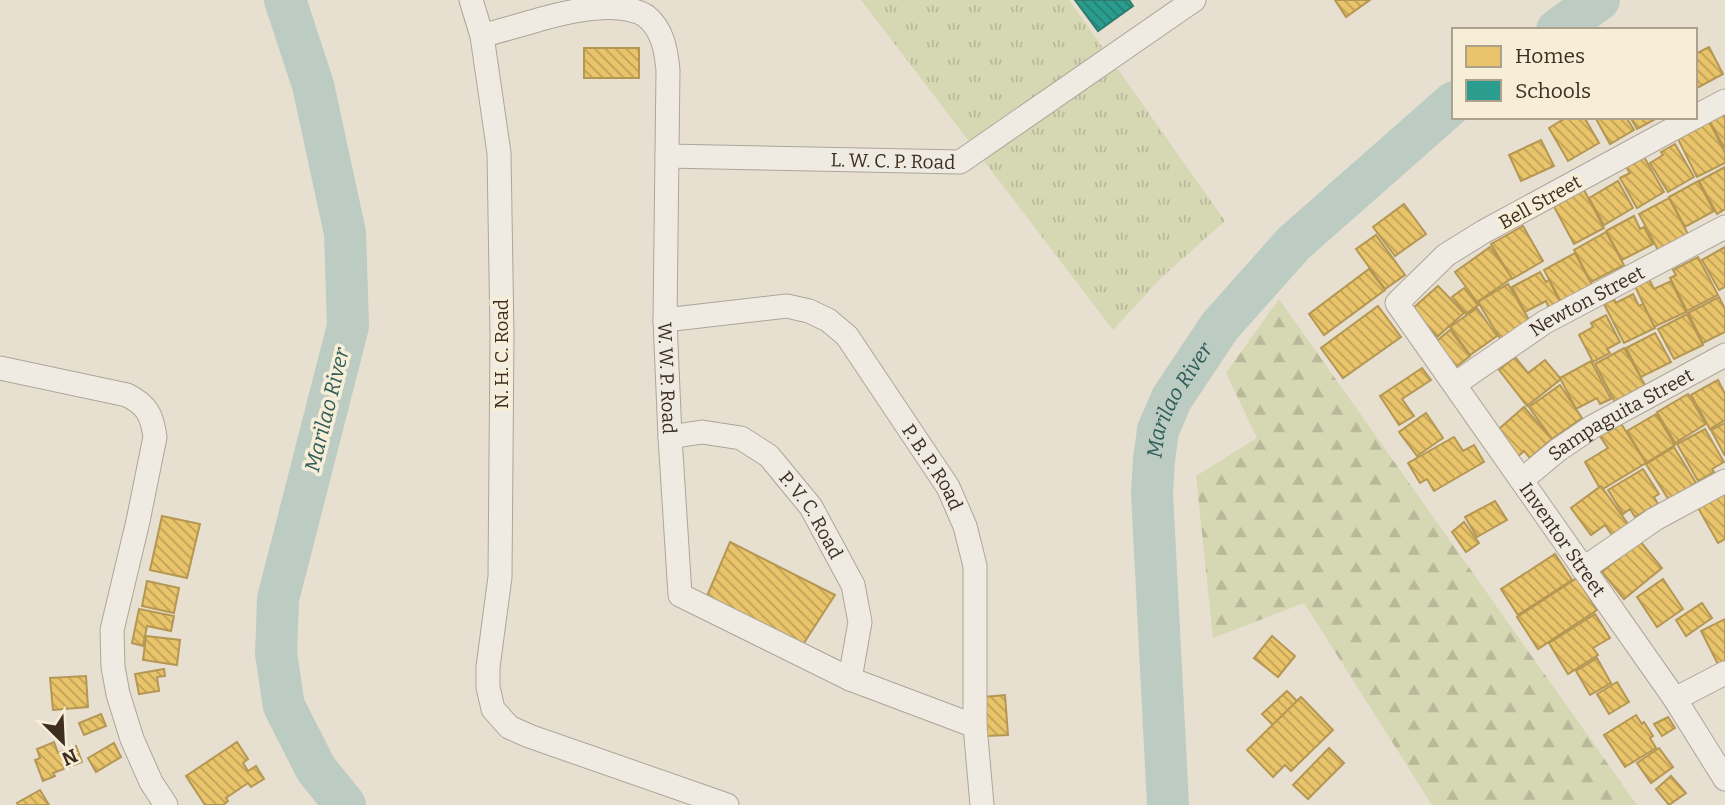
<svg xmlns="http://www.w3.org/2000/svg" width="1725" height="805" font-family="Bitter,serif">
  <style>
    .grass { fill: url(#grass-tufts) }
    .forest { fill: url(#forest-firs) }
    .homes { fill: url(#homes-back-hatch); stroke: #b59754; stroke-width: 2 }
    .schools { fill: url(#schools-back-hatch); stroke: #307c6e; stroke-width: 2 }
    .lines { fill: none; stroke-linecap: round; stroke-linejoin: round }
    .river { stroke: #bcccc2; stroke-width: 42 }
    .minor-casing { stroke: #ada599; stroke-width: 25 }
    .minor { stroke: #efebe3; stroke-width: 23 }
    .labels { text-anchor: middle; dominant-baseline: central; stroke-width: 7; stroke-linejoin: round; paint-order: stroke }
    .street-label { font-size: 19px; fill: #3d2e20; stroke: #f7eed8 }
    .water-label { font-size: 21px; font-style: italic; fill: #2f5d5a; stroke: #f7eed8 }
  </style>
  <defs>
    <pattern id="grass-tufts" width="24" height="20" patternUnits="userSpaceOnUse" patternTransform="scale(1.75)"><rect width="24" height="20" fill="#d6d7b3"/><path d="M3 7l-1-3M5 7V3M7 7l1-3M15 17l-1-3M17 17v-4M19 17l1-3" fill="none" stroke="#b9b99a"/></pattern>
    <pattern id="forest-firs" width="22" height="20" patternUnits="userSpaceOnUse" patternTransform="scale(1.75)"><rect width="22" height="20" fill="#d6d7b3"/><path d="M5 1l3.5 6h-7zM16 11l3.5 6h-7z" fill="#b9b99a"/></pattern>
    <pattern id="homes-back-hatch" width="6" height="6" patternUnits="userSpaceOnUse" patternTransform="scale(1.75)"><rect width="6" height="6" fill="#e9c46a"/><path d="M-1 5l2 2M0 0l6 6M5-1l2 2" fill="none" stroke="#bea057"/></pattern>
    <pattern id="schools-back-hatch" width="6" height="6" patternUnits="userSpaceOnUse" patternTransform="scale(1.75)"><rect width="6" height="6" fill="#2a9d8f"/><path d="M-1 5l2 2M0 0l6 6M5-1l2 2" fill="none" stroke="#258074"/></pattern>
  </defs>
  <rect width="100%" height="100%" fill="#e7e0d1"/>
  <path class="grass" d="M861 0H1069L1225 221 1162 277 1113 330Z"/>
  <path class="forest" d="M1279 299 1637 805H1432L1304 603 1213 638 1196 476 1257 438 1226 373Z"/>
  <g class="homes">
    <path d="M1335 0H1370L1346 17Z"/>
    <path d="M1709 47 1723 74 1695 89V54Z"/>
    <rect x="584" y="48" width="55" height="30"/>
    <path d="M1725 111V149L1709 120Z"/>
    <path d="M1567 117H1584L1599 143 1568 161 1549 128Z"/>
    <path d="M1595 117H1626L1634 130 1610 144Z"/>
    <path d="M1630 117H1659L1637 129Z"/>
    <path d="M1709 121 1725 153V163L1697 177 1677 137Z"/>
    <path d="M1541 140 1554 166 1521 181 1509 155Z"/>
    <path d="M1675 144 1694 177 1668 192 1650 163 1663 155 1661 152Z"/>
    <path d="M1644 157 1664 192 1637 208 1620 178 1630 173 1626 167Z"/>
    <path d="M1725 167V209L1717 214 1699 181Z"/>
    <path d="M1618 181 1633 208 1604 225 1589 198Z"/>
    <path d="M1698 181 1714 211 1685 227 1669 197Z"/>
    <path d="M1582 186 1604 228 1574 244 1552 203Z"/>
    <path d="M1669 198 1688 234 1658 250 1639 214Z"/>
    <path d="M1404 204 1426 234 1395 256 1373 227Z"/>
    <path d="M1634 216 1640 229 1644 227 1653 244 1622 260 1606 231Z"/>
    <path d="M1523 226 1543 261 1512 279 1491 244Z"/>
    <path d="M1606 232 1624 265 1591 282 1574 250Z"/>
    <path d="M1376 235 1405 275 1385 289 1356 249Z"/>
    <path d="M1490 247 1512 278 1477 302 1455 272Z"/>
    <path d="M1725 247V287L1719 290 1702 260Z"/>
    <path d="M1575 253 1592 285 1561 302 1544 270Z"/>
    <path d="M1698 257 1718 295 1687 311 1670 278 1676 275 1673 270Z"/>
    <path d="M1369 269 1385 290 1324 335 1309 314Z"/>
    <path d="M1540 272 1546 282 1549 280 1560 302 1549 308 1546 301 1525 312 1512 287Z"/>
    <path d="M1648 277 1654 289 1671 281 1686 312 1654 327 1634 284Z"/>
    <path d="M1508 284 1531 323 1501 340 1478 302Z"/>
    <path d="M1438 286 1464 313 1437 337 1412 309Z"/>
    <path d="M1464 288 1478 305 1466 314 1452 297Z"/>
    <path d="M1633 294 1639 306 1643 304 1655 328 1624 343 1604 304 1614 299 1616 303Z"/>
    <path d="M1719 297 1725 309V332L1703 343 1688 313Z"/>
    <path d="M1378 306 1401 337 1343 378 1321 348Z"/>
    <path d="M1477 308 1497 336 1470 355 1450 327Z"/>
    <path d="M1687 314 1703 345 1674 359 1658 329Z"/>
    <path d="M1606 315 1620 342 1607 349 1610 353 1593 362 1579 335 1593 327 1591 323Z"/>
    <path d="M1450 330 1470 356 1452 370 1433 344Z"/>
    <path d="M1655 333 1671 362 1641 377 1626 348Z"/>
    <path d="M1624 348 1645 385 1615 402 1595 364Z"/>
    <path d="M1515 357 1528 373 1545 360 1561 379 1527 406 1499 370Z"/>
    <path d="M1591 361 1611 399 1600 404 1597 398 1576 409 1560 378Z"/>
    <path d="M1422 368 1431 380 1402 399 1414 416 1399 425 1380 396Z"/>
    <path d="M1718 380 1725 394V420L1710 429 1691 395Z"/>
    <path d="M1560 385 1582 418 1552 439 1529 407Z"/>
    <path d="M1688 394 1706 424 1675 443 1657 412Z"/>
    <path d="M1524 407 1552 439 1530 458 1524 451 1515 459 1493 434Z"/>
    <path d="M1426 413 1443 438 1417 456 1399 432Z"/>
    <path d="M1656 414 1675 445 1646 463 1627 431Z"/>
    <path d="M1620 422 1646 463 1601 490 1585 462 1608 448 1599 435Z"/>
    <path d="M1725 423V456L1711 430Z"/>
    <path d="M1705 429 1724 462 1712 469 1714 472 1698 481 1677 444Z"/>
    <path d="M1454 437 1463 451 1474 445 1484 462 1434 491 1427 479 1420 483 1408 463Z"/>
    <path d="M1674 447 1696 483 1669 500 1646 464Z"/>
    <path d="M1643 469 1659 494 1654 497 1658 504 1635 517 1630 509 1623 514 1608 490Z"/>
    <path d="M1601 486 1628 524 1612 535 1605 525 1591 535 1571 508Z"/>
    <path d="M1725 490V539L1718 543 1697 506Z"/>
    <path d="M1495 501 1507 520 1477 537 1465 517Z"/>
    <path d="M162 516 200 524 187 578 150 570Z"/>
    <path d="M1464 522 1479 543 1466 552 1452 532Z"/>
    <path d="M1640 541 1662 568 1624 599 1602 572Z"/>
    <path d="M730 542 835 595 802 646 704 603Z"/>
    <path d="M1555 554 1572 580 1518 615 1501 589Z"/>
    <path d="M1580 576 1588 589 1585 591 1597 610 1538 649 1517 617Z"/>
    <path d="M1663 579 1683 609 1657 627 1637 597Z"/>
    <path d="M147 581 179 588 174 613 142 606Z"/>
    <path d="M1702 603 1712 618 1686 636 1676 620Z"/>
    <path d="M139 609 174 616 171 631 147 626 143 646 132 643Z"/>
    <path d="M1595 614 1610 638 1593 648 1598 655 1568 674 1549 643Z"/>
    <path d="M1725 619V665L1720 668 1701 631Z"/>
    <path d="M146 636 180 640 177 665 143 660Z"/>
    <path d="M1272 636 1295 656 1278 677 1254 658Z"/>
    <path d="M1597 658 1611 683 1590 695 1576 671Z"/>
    <path d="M164 669 165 676 157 677 159 691 139 694 135 674Z"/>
    <path d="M86 676 88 707 53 710 50 678Z"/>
    <path d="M1617 682 1629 702 1609 714 1597 694Z"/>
    <path d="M1287 691 1298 702 1273 725 1262 714Z"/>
    <path d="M1005 695 1008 735 987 736 984 697Z"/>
    <path d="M1301 697 1333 730 1291 771 1285 765 1273 777 1247 750Z"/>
    <path d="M101 714 106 726 84 735 79 723Z"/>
    <path d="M1636 715 1642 724 1644 722 1653 736 1650 738 1656 748 1625 767 1604 735Z"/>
    <path d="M1668 717 1675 728 1662 736 1654 724Z"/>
    <path d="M54 742 58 753 76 746 82 762 53 773 55 776 43 781 35 760 40 758 37 749Z"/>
    <path d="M237 742 248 759 243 763 248 771 256 766 264 779 251 787 248 783 226 798 228 801 223 805H205L186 776Z"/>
    <path d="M114 743 121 757 96 772 88 758Z"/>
    <path d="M1329 748 1344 763 1308 799 1293 785Z"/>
    <path d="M1659 748 1673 767 1651 783 1637 763Z"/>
    <path d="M1671 776 1686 793 1669 805 1656 789Z"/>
    <path d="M40 790 49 805H18L17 803Z"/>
  </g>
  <path class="schools" d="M1075 0H1129L1133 6 1098 31Z"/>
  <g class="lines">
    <g class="river">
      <path d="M285 0 313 85 345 233 348 326 278 599 276 654 284 706 316 769 345 805"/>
      <path d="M1557 30 1599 0"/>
      <path id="s1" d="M1168 805 1152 493 1154 460 1158 430 1172 398 1220 326 1294 243 1454 102"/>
    </g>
    <defs>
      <g id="minor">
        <path d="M471 0 482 36 499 153 502 335 500 577 488 667V687L493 709 509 727 529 736 727 805"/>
        <path id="s2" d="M482 36C502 30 521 25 541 19 570 11 620 0 646 16 663 30 666 50 668 70L665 320 670 437 680 595 850 679 975 726"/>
        <path id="s3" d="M1695 117 1483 232 1446 255 1397 303 1675 699 1725 779"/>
        <path d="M1695 117 1725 101"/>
        <path id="s4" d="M667 156 960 162 1194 0"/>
        <path id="s5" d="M665 320 787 306 809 311 828 320 847 336 948 487 965 526 975 566V726L982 805"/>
        <path d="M0 368 127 395C147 405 152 415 155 437L138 521 112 630 113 667 118 694 132 739 151 782 166 805"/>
        <path id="s6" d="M1455 384 1545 322 1725 227"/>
        <path id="s7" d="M670 437 702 432 741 438 769 456 811 507 853 585 860 622 850 679"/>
        <path id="s8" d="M1522 480 1558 450 1592 427 1725 355"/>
        <path d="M1583 569 1655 519 1725 481"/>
        <path d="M1675 699 1725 673"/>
      </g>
    </defs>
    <use href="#minor" class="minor-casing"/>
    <use href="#minor" class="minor"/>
  </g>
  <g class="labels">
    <g class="street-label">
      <text stroke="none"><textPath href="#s4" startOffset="226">L. W. C. P. Road</textPath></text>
      <text transform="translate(1540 202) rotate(-29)">Bell Street</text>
      <text stroke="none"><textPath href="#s6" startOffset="156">Newton Street</textPath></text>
      <text transform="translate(501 354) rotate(-90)">N. H. C. Road</text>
      <text stroke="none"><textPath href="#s2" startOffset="537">W. W. P. Road</textPath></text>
      <text stroke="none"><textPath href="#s8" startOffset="119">Sampaguita Street</textPath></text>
      <text stroke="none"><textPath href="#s5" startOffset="348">P. B. P. Road</textPath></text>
      <text stroke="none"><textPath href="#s7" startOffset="178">P. V. C. Road</textPath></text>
      <text stroke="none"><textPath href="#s3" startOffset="642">Inventor Street</textPath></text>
    </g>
    <g class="water-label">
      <text stroke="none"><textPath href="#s1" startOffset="411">Marilao River</textPath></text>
      <text transform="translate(327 410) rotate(-76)">Marilao River</text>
    </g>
  </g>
  <rect x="1452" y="28" width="245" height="91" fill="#f7eed8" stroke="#ada18e" stroke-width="2"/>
  <rect x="1466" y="46" width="35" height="21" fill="#e9c46a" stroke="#ada18e" stroke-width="2"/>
  <text x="1515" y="63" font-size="21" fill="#3d2e20">Homes</text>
  <rect x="1466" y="80" width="35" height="21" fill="#2a9d8f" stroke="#ada18e" stroke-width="2"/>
  <text x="1515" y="98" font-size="21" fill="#3d2e20">Schools</text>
  <g transform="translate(63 742) rotate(156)" stroke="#f7eed8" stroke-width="5" paint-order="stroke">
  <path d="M0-5L12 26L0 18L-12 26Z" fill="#3d2e20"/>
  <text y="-10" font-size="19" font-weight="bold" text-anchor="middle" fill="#3d2e20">N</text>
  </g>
</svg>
